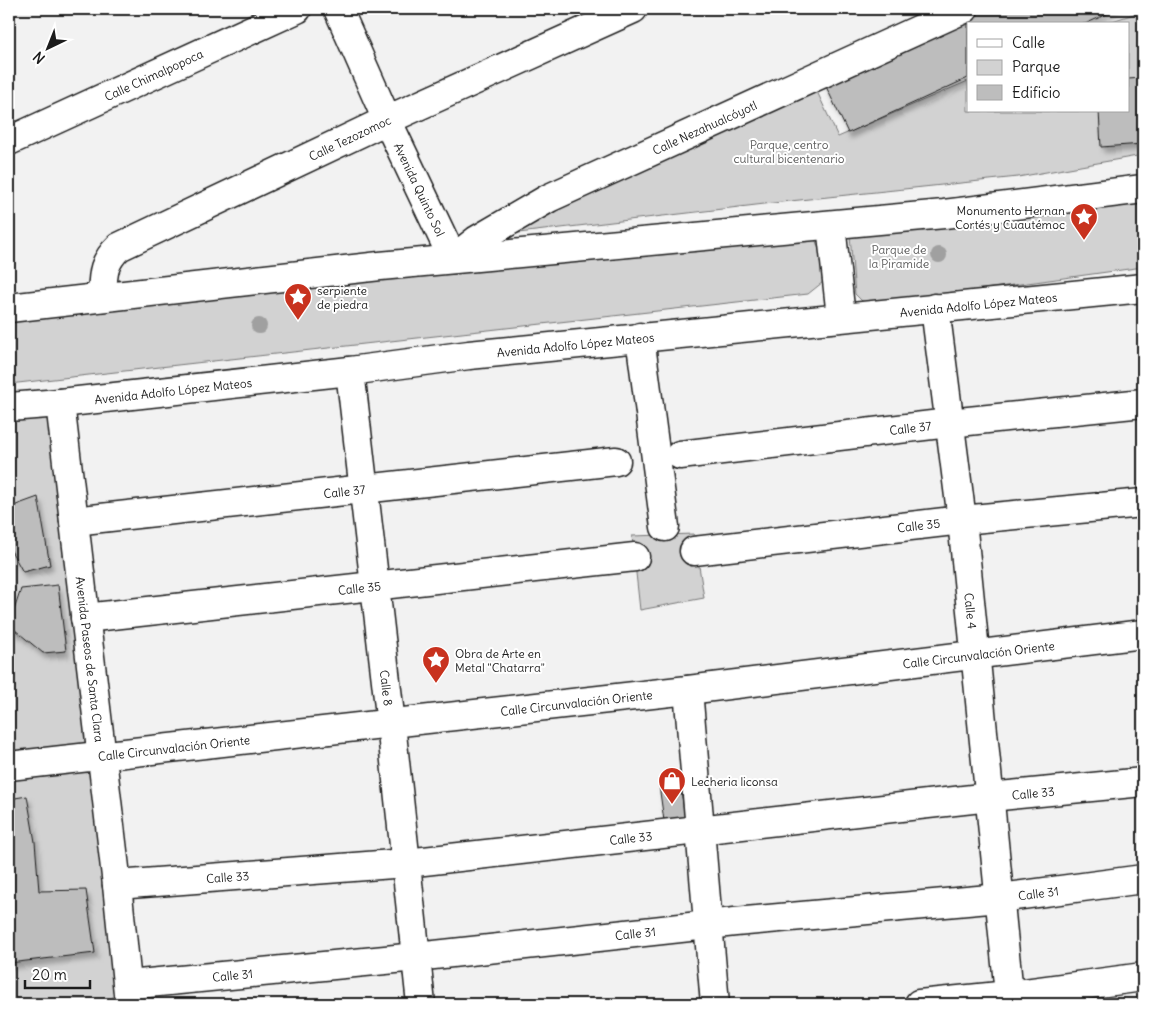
<svg xmlns="http://www.w3.org/2000/svg" width="1152" height="1013" font-family="Delius,sans-serif">
  <style>
    .green { fill: #d2d2d2; stroke: #777 }
    .building { fill: #bdbdbd; stroke: #1c1c1c; filter: url(#shadow) }
    .lines { fill: none; stroke-linecap: round; stroke-linejoin: round }
    .minor-casing { stroke: #1c1c1c; stroke-width: 31 }
    .major-casing { stroke: #1c1c1c; stroke-width: 31 }
    .minor { stroke: #fff; stroke-width: 28 }
    .major { stroke: #fff; stroke-width: 28 }
    .tree { fill: #a0a0a0 }
    .labels { text-anchor: middle; dominant-baseline: central; stroke-width: 4; stroke-linejoin: round; paint-order: stroke }
    .street-label { font-size: 12px; fill: #1c1c1c; stroke: #fff }
    .park-label { font-size: 12px; fill: #5c5c5c; stroke: #fff }
    .poi-label { font-size: 12px; fill: #1c1c1c; stroke: #fff; text-anchor: start }
  </style>
  <defs>
    <filter id="shadow"><feDropShadow dx="3" dy="5.5" stdDeviation="2.5" flood-color="#0004"/></filter>
  </defs>
  <rect width="100%" height="100%" fill="#f2f2f2"/>
  <filter id="ink" filterUnits="userSpaceOnUse"><feTurbulence type="fractalNoise" baseFrequency=".02" numOctaves="2"/><feDisplacementMap in="SourceGraphic" scale="10" xChannelSelector="R" yChannelSelector="G"/><feConvolveMatrix kernelMatrix="1 2 1 2 8 2 1 2 1" color-interpolation-filters="sRGB"/></filter>
  <g filter="url(#ink)">
    <g class="green">
      <path d="M1143 11V155L1018 177 790 201 510 234 529 205 814 85 838 137 968 81V111H1128V24H1103Z"/>
      <path d="M1143 199V267L876 304 862 301 855 294 850 236Z"/>
      <path d="M801 234 816 241 823 262V282L808 294 9 384V320Z"/>
      <path d="M68 404 106 751 9 761V411Z"/>
      <path d="M694 534 704 598 640 610 632 536Z"/>
      <path d="M91 770 125 1004H9V776Z"/>
    </g>
    <g class="building">
      <path d="M984 9H1118L1085 24H968V78L848 133 822 78Z"/>
      <path d="M1143 78V144L1101 147 1099 111H1128V79Z"/>
      <path d="M38 497 50 565 23 572 9 547V515L16 505Z"/>
      <path d="M58 585 66 651 43 653 9 625 21 589Z"/>
      <path d="M680 782 686 825 665 828 659 785Z"/>
      <path d="M27 796 35 842 39 891 86 890 95 953 9 963V799Z"/>
    </g>
    <g class="lines">
      <defs>
        <g id="minor">
          <path id="s1" d="M338 9 387 120 453 259 477 240 549 198 964 9"/>
          <path id="s2" d="M9 141 297 9"/>
          <path id="s3" d="M102 297C103 275 102 263 119 247L387 120 633 9"/>
          <path id="s4" d="M935 308 962 520 1010 1004"/>
          <path d="M640 337 665 527"/>
          <path id="s5" d="M350 371 391 724 421 1004"/>
          <path id="s6" d="M60 403 117 885 129 1003"/>
          <path id="s7" d="M680 455 949 423 1143 403"/>
          <path id="s8" d="M74 521 616 461"/>
          <path id="s9" d="M694 551 962 520 1143 503"/>
          <path id="s10" d="M85 618 635 557"/>
          <path d="M688 690 715 1004"/>
          <path id="s11" d="M9 766 688 690 1143 634"/>
          <path id="s12" d="M117 885 406 863 990 797 1143 782"/>
          <path id="s13" d="M128 985 416 957 735 922 1000 898 1143 879"/>
          <path d="M919 1004 1009 995 1143 977"/>
        </g>
        <g id="major">
          <path d="M831 225 841 317"/>
          <path d="M9 308 380 266 944 214 1143 189"/>
          <path id="s14" d="M9 407 60 403 350 371 469 355 1143 288"/>
        </g>
      </defs>
      <use href="#minor" class="minor-casing"/>
      <use href="#major" class="major-casing"/>
      <use href="#minor" class="minor"/>
      <use href="#major" class="major"/>
    </g>
    <g class="tree">
      <circle cx="939" cy="255" r="8"/>
      <circle cx="259" cy="326" r="8"/>
    </g>
  </g>
  <defs>
    <symbol id="sight-pin" viewBox="-11 -11 22 30"><path d="M0 17L-7.5 6A9.5 9.5 0 1 1 7.5 6Z" fill="#c8321e" stroke="#fff"/><path d="M0-6L1.8-2.2L6-1.7L2.9 1.2L3.7 5.4L0 3.3L-3.7 5.4L-2.9 1.2L-6-1.7L-1.8-2.2Z" fill="#fff"/></symbol>
    <symbol id="shop-pin" viewBox="-11 -11 22 30"><path d="M0 17L-7.5 6A9.5 9.5 0 1 1 7.5 6Z" fill="#c8321e" stroke="#fff"/><path d="M-5-2.5h2.3a2.7 3.5 0 0 1 5.4 0H5L5.5 6h-11ZM-1.5-2.5h3a1.5 2.3 0 0 0-3 0Z" fill="#fff"/></symbol>
  </defs>
  <g fill-rule="evenodd">
    <use href="#sight-pin" x="1068" y="201" width="32" height="43"/>
    <use href="#sight-pin" x="282" y="281" width="32" height="43"/>
    <use href="#sight-pin" x="420" y="644" width="32" height="43"/>
    <use href="#shop-pin" x="656" y="765" width="32" height="43"/>
  </g>
  <g class="labels">
    <g class="street-label">
      <text stroke="none"><textPath href="#s2" startOffset="159">Calle Chimalpopoca</textPath></text>
      <text stroke="none"><textPath href="#s1" startOffset="560">Calle Nezahualcóyotl</textPath></text>
      <text stroke="none"><textPath href="#s3" startOffset="310">Calle Tezozomoc</textPath></text>
      <text stroke="none"><textPath href="#s1" startOffset="198">Avenida Quinto Sol</textPath></text>
      <text stroke="none"><textPath href="#s14" startOffset="975">Avenida Adolfo López Mateos</textPath></text>
      <text stroke="none"><textPath href="#s14" startOffset="570">Avenida Adolfo López Mateos</textPath></text>
      <text stroke="none"><textPath href="#s14" startOffset="165">Avenida Adolfo López Mateos</textPath></text>
      <text stroke="none"><textPath href="#s7" startOffset="232">Calle 37</textPath></text>
      <text stroke="none"><textPath href="#s8" startOffset="272">Calle 37</textPath></text>
      <text stroke="none"><textPath href="#s9" startOffset="226">Calle 35</textPath></text>
      <text stroke="none"><textPath href="#s10" startOffset="276">Calle 35</textPath></text>
      <text stroke="none"><textPath href="#s4" startOffset="305">Calle 4</textPath></text>
      <text stroke="none"><textPath href="#s11" startOffset="976">Calle Circunvalación Oriente</textPath></text>
      <text stroke="none"><textPath href="#s6" startOffset="258">Avenida Paseos de Santa Clara</textPath></text>
      <text stroke="none"><textPath href="#s5" startOffset="319">Calle 8</textPath></text>
      <text stroke="none"><textPath href="#s11" startOffset="571">Calle Circunvalación Oriente</textPath></text>
      <text stroke="none"><textPath href="#s11" startOffset="166">Calle Circunvalación Oriente</textPath></text>
      <text stroke="none"><textPath href="#s12" startOffset="921">Calle 33</textPath></text>
      <text stroke="none"><textPath href="#s12" startOffset="516">Calle 33</textPath></text>
      <text stroke="none"><textPath href="#s12" startOffset="111">Calle 33</textPath></text>
      <text stroke="none"><textPath href="#s13" startOffset="915">Calle 31</textPath></text>
      <text stroke="none"><textPath href="#s13" startOffset="510">Calle 31</textPath></text>
      <text stroke="none"><textPath href="#s13" startOffset="105">Calle 31</textPath></text>
    </g>
    <g class="park-label">
      <text x="789" y="144">Parque, centro<tspan x="789" dy="14">cultural bicentenario</tspan></text>
      <text x="899" y="249">Parque de<tspan x="899" dy="14">la Piramide</tspan></text>
    </g>
    <g class="poi-label">
      <text x="1065" y="210" text-anchor="end">Monumento Hernan<tspan x="1065" dy="14">Cortés y Cuautémoc</tspan></text>
      <text x="317" y="290">serpiente<tspan x="317" dy="14">de piedra</tspan></text>
      <text x="455" y="653">Obra de Arte en<tspan x="455" dy="14">Metal "Chatarra"</tspan></text>
      <text x="691" y="781">Lecheria liconsa</text>
    </g>
  </g>
  <rect width="1152" height="1013" fill="none" stroke="#fff" stroke-width="30"/>
  <rect x="15" y="15" width="1122" height="983" fill="none" stroke="#1c1c1c" stroke-width="2" filter="url(#ink)"/>
  <rect x="967" y="22" width="162" height="90" fill="#ffffff" stroke="#a4a4a4"/>
  <rect x="977" y="39" width="25" height="8" fill="#ffffff" stroke="#a4a4a4"/>
  <text x="1012" y="48" font-size="15" fill="#1c1c1c">Calle</text>
  <rect x="977" y="60" width="25" height="15" fill="#d2d2d2" stroke="#a4a4a4"/>
  <text x="1012" y="72" font-size="15" fill="#1c1c1c">Parque</text>
  <rect x="977" y="85" width="25" height="15" fill="#bdbdbd" stroke="#a4a4a4"/>
  <text x="1012" y="98" font-size="15" fill="#1c1c1c">Edificio</text>
  <g transform="translate(48 48) rotate(223)" stroke="#ffffff" stroke-width="4" paint-order="stroke">
  <path d="M0-4L9 19L0 12L-9 19Z" fill="#1c1c1c"/>
  <text y="-8" font-size="14" font-weight="bold" text-anchor="middle" fill="#1c1c1c">N</text>
  </g>
  <path d="M25 980v8h65v-8" fill="none" stroke="#1c1c1c" stroke-width="2.5"/>
  <text x="32" y="980" font-size="15" fill="#1c1c1c" stroke="#ffffff" stroke-width="4" paint-order="stroke">20 m</text>
</svg>
